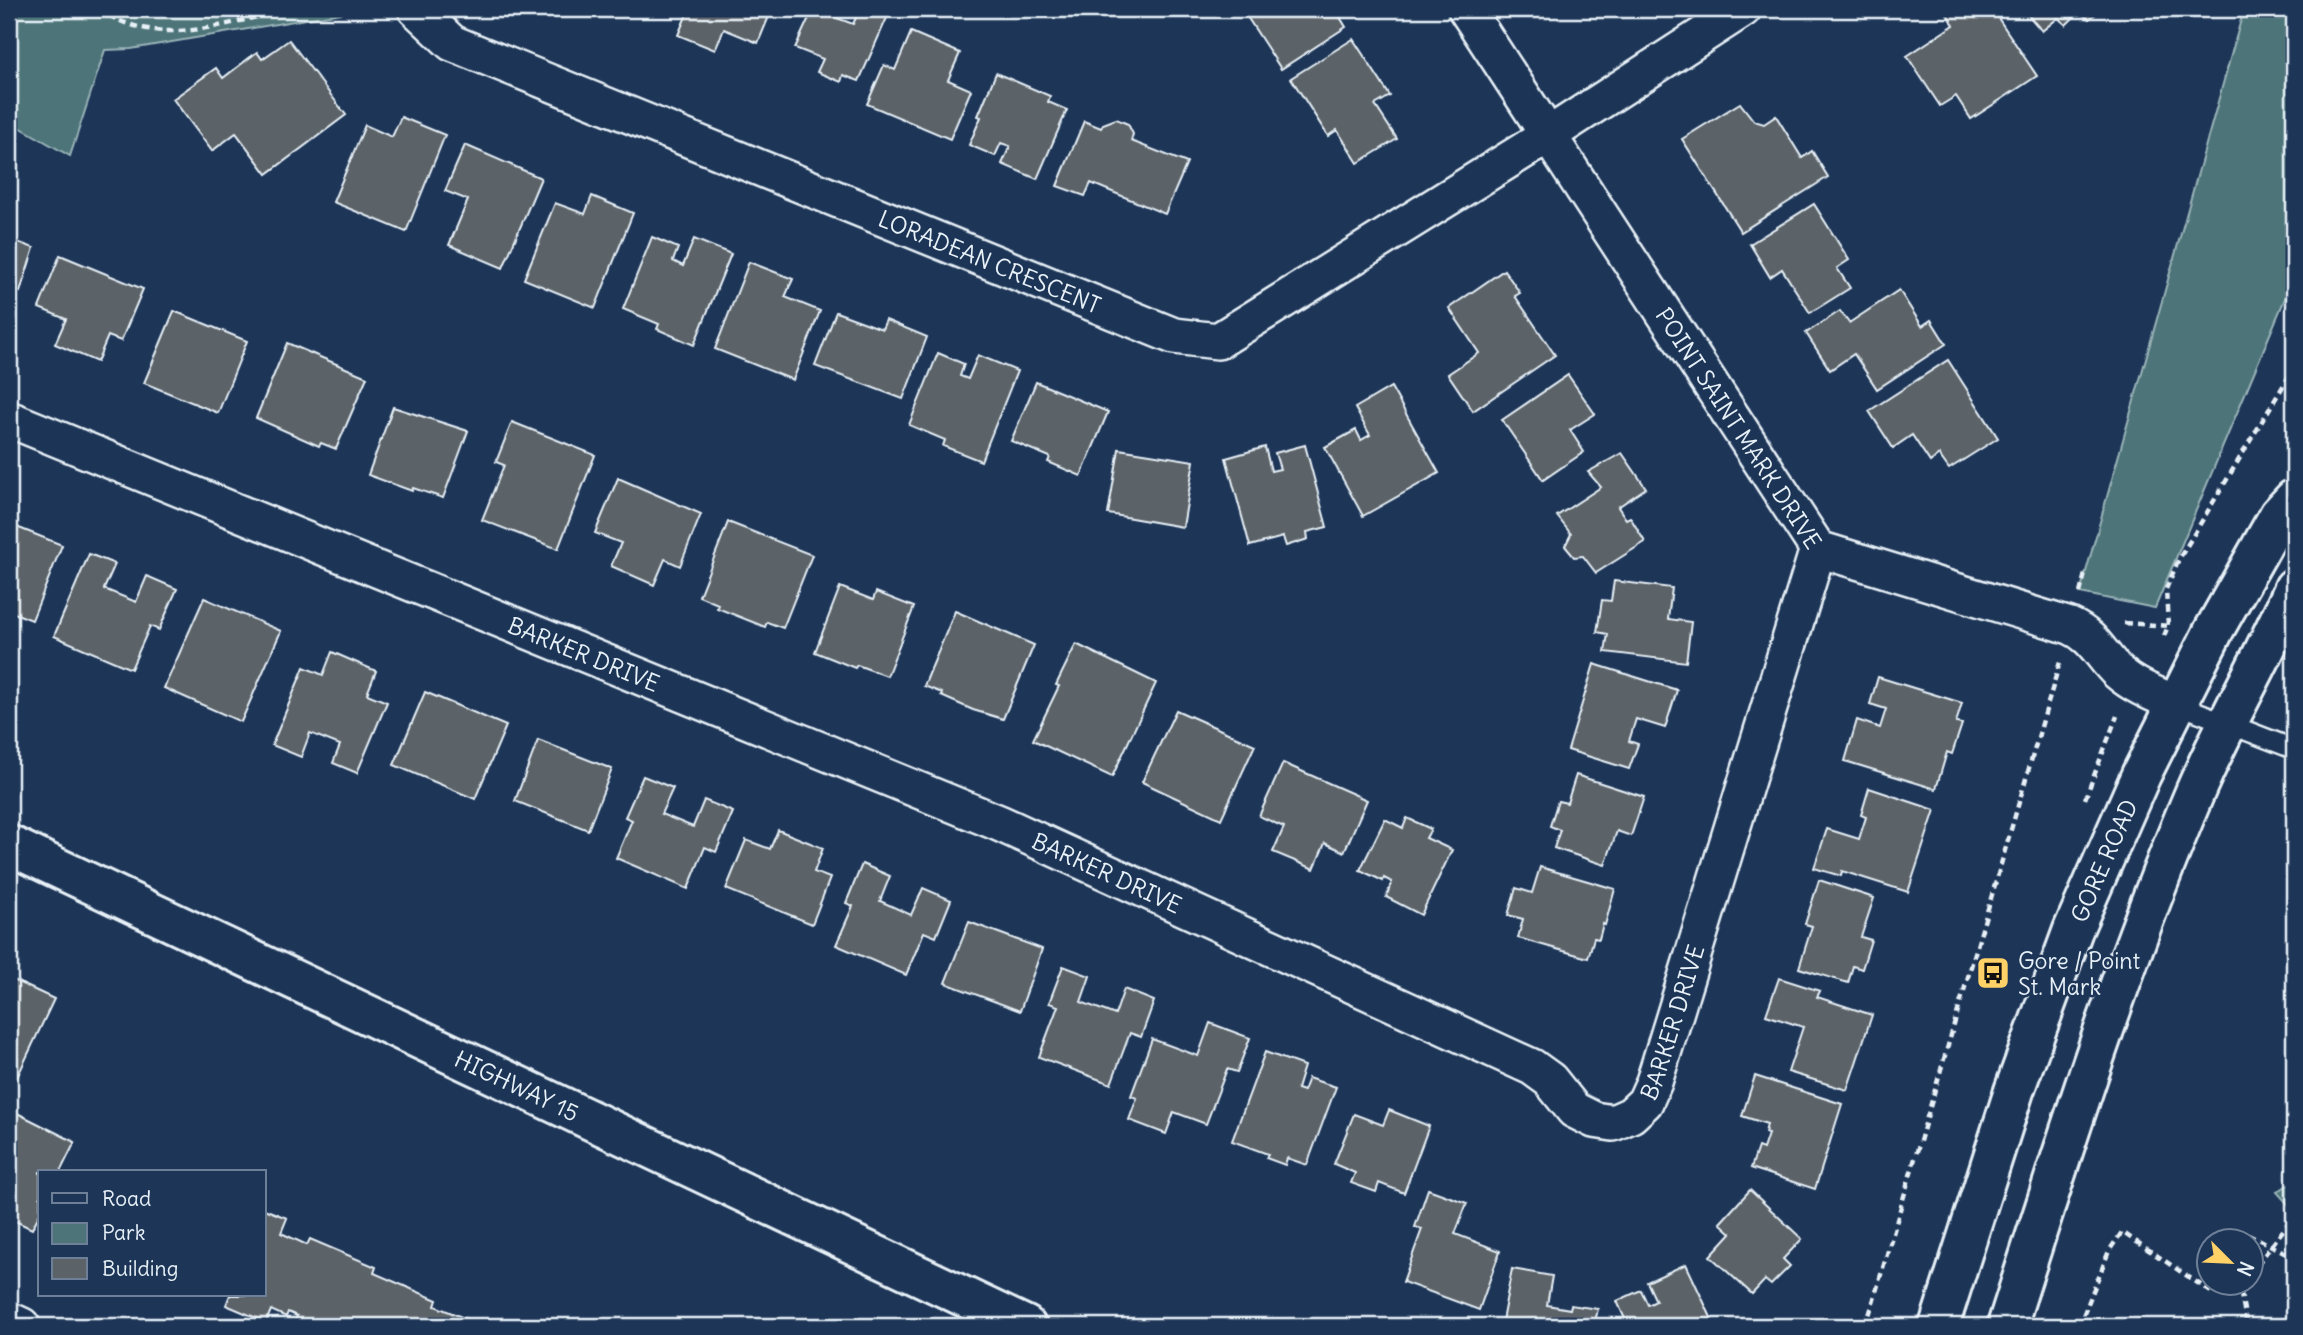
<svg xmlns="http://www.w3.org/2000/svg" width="2303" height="1335" font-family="Delius,sans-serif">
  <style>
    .green { fill: #4d7579; stroke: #9ab3b8; stroke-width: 2 }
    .building { fill: #5c6368; stroke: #e8f1f8; stroke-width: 2 }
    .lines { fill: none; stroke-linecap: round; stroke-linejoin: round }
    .service-casing { stroke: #e8f1f8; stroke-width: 23 }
    .minor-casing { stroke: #e8f1f8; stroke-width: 40 }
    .secondary-casing { stroke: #e8f1f8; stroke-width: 44 }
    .path { stroke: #e8f1f8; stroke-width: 4.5; stroke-dasharray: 7 5; stroke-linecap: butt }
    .service { stroke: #1d3557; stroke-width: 18 }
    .minor { stroke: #1d3557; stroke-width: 35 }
    .secondary { stroke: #1d3557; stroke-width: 38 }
    .labels { text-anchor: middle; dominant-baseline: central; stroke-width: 5; stroke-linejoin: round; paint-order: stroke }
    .street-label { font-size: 23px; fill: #e8f1f8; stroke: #1d3557 }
    .poi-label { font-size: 23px; fill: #e8f1f8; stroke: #1d3557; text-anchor: start }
  </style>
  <rect width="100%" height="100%" fill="#1d3557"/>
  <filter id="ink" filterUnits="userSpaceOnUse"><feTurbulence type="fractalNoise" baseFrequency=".0143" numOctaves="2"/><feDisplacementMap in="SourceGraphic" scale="14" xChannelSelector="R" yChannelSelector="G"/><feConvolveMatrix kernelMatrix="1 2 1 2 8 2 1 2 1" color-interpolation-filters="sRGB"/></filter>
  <g filter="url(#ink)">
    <g class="green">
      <path d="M9 9H135L142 12 166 9H364L131 49 105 50 70 156 9 121Z"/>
      <path d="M2244 9H2294V277L2155 608 2080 593Z"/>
      <path d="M2294 1181V1211L2277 1192Z"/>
    </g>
    <g class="building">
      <path d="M689 9H772L758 43 724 29 715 50 678 35Z"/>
      <path d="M813 9 853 24 860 9 890 11 859 81 843 75 841 82 817 72 823 59 795 48Z"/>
      <path d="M1242 9H1335L1346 27 1281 69Z"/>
      <path d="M1944 9H1992L2037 76 1971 119 1956 96 1940 106 1907 56 1954 25Z"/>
      <path d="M2023 9H2098V12L2089 19 2079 12 2066 25 2058 18 2042 31Z"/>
      <path d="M911 32 960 53 948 80 971 90 950 139 867 104 884 65 895 70Z"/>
      <path d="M1353 39 1390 96 1375 105 1397 139 1358 163 1337 130 1328 136 1291 78Z"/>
      <path d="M289 40 346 115 267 174 236 133 212 151 173 99 216 68 223 78 257 52 262 59Z"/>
      <path d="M996 73 1050 96 1048 102 1067 110 1037 179 1002 164 1010 146 1001 143 995 156 969 145 981 117 978 116Z"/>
      <path d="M1740 103 1754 121 1764 124 1776 116 1802 158 1812 151 1828 177 1741 232 1682 139Z"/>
      <path d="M401 117 445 135 406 232 333 202 365 125 392 137Z"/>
      <path d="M1116 119 1128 124 1133 134 1131 141 1187 163 1165 214 1091 183 1085 196 1057 186 1084 121 1101 128 1103 124Z"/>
      <path d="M465 145 541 178 503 268 449 245 468 200 445 191Z"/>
      <path d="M592 196 633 213 595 308 524 279 555 203 585 214Z"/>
      <path d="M1814 204 1849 260 1837 268 1850 288 1810 313 1782 269 1770 277 1750 244Z"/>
      <path d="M652 237 678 248 673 261 683 266 694 239 731 254 694 345 657 329 659 324 623 309Z"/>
      <path d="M9 239 34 248 20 292 9 288Z"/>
      <path d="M60 255 143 289 121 341 108 336 97 362 55 344 66 319 39 308Z"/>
      <path d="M749 262 793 279 785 297 820 311 793 380 715 349Z"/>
      <path d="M1504 270 1520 293 1515 296 1555 355 1473 411 1448 374 1479 353 1449 308Z"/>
      <path d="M1899 290 1922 326 1931 320 1946 344 1877 389 1854 354 1830 370 1806 333 1840 311 1849 323Z"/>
      <path d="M174 311 247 341 218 413 144 383Z"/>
      <path d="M836 312 882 329 886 320 927 337 903 399 815 366Z"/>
      <path d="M287 343 367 377 336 449 321 443 319 446 256 418Z"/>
      <path d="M938 353 964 364 960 376 968 379 978 355 1017 371 981 461 943 446 945 440 909 425Z"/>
      <path d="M1948 360 1998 438 1949 469 1939 455 1930 462 1912 435 1893 448 1869 411Z"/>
      <path d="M1568 375 1595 414 1570 430 1584 452 1543 480 1502 420Z"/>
      <path d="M1036 382 1108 412 1081 476 1048 462 1050 457 1011 441Z"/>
      <path d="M1391 387 1439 473 1363 516 1325 447 1356 430 1361 440 1370 435 1355 408Z"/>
      <path d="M393 407 468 431 443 498 413 488 412 491 368 475Z"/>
      <path d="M512 422 595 455 558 549 482 520 504 465 496 462Z"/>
      <path d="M1305 445 1327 527 1307 532 1308 539 1286 546 1283 537 1250 546 1226 458 1265 447 1271 471 1280 469 1275 453Z"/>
      <path d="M1119 449 1194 461 1183 527 1108 514Z"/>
      <path d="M1622 453 1646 488 1618 507 1626 519 1630 517 1645 542 1596 573 1583 556 1574 557 1565 546 1571 534 1557 516 1601 487 1588 472Z"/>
      <path d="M618 478 701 514 680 566 665 559 654 585 611 566 621 543 595 533Z"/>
      <path d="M728 522 812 555 783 628 767 622 765 627 717 608 718 604 699 596Z"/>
      <path d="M9 524 62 545 32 620 9 611Z"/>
      <path d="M89 554 115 564 104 589 136 602 147 576 177 589 159 630 150 626 131 669 54 636Z"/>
      <path d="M1614 581 1672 588 1668 619 1691 622 1686 662 1605 652 1608 634 1597 632 1602 600 1611 601Z"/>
      <path d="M840 587 873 600 876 592 914 607 887 676 857 665 855 668 815 652Z"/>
      <path d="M204 598 281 631 241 722 164 688Z"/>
      <path d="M955 611 1034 645 1003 719 973 710 941 696 942 693 924 686Z"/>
      <path d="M1076 644 1156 683 1112 777 1033 740 1059 686 1056 685Z"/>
      <path d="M332 652 376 671 367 694 387 702 357 773 333 763 340 745 310 733 301 757 272 745 304 667 323 675Z"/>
      <path d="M1594 664 1677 690 1665 728 1636 719 1629 741 1638 744 1629 769 1568 750Z"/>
      <path d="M1878 677 1962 703 1956 723 1962 724 1952 754 1947 752 1936 789 1845 761 1857 720 1880 728 1886 709 1870 704Z"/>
      <path d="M425 692 506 726 475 799 394 765Z"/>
      <path d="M1176 710 1255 745 1221 819 1142 782Z"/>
      <path d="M538 740 612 769 588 830 515 801Z"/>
      <path d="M1283 763 1367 800 1344 852 1325 843 1314 869 1273 852 1284 827 1259 816Z"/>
      <path d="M1576 775 1644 797 1631 836 1617 831 1605 865 1554 848 1560 830 1550 826 1558 801 1567 803Z"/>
      <path d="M643 776 673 788 661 814 693 827 704 800 733 812 716 852 705 847 688 889 616 858 632 820 625 817Z"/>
      <path d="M1869 788 1935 810 1908 892 1842 871 1841 876 1814 868 1827 829 1859 839 1866 817 1861 815Z"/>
      <path d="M1407 818 1431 829 1426 838 1452 850 1421 915 1386 897 1392 882 1384 878 1383 881 1360 870 1385 819 1403 828Z"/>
      <path d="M778 830 823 848 814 872 830 878 812 924 726 889 746 840 770 849Z"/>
      <path d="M862 864 890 876 880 901 911 915 923 888 951 900 936 937 924 932 906 975 836 945 853 906 846 903Z"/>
      <path d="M1540 867 1615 889 1605 925 1603 924 1599 939 1594 938 1588 958 1518 938 1523 919 1508 915 1516 888 1532 893Z"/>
      <path d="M1819 880 1874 898 1861 937 1871 940 1862 969 1853 966 1848 983 1799 968 1812 926 1805 924Z"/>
      <path d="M969 922 1042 949 1020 1011 945 983Z"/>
      <path d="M1063 966 1090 976 1081 1002 1115 1015 1124 989 1154 1001 1141 1037 1130 1033 1111 1084 1039 1057 1058 1006 1049 1003Z"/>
      <path d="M9 978 54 999 13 1086 9 1084Z"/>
      <path d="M1779 978 1820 991 1817 997 1872 1015 1847 1090 1788 1072 1803 1027 1766 1015Z"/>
      <path d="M1210 1023 1250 1038 1237 1072 1227 1069 1206 1124 1174 1112 1166 1134 1129 1120 1137 1098 1131 1096 1152 1039 1198 1056Z"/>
      <path d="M1265 1052 1304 1066 1297 1089 1303 1091 1308 1078 1336 1087 1307 1165 1287 1158 1285 1165 1266 1158 1268 1154 1232 1141Z"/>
      <path d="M1755 1076 1842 1104 1815 1189 1751 1168 1758 1147 1763 1149 1768 1134 1765 1133 1767 1124 1742 1116Z"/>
      <path d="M9 1109 75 1142 60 1172H40V1213L32 1229 9 1218Z"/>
      <path d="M1389 1110 1429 1126 1404 1193 1379 1183 1376 1192 1351 1183 1355 1173 1334 1164 1354 1114 1383 1125Z"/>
      <path d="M1428 1189 1467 1203 1455 1234 1500 1251 1479 1310 1403 1282 1422 1229 1415 1227Z"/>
      <path d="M1750 1190 1802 1239 1783 1259 1790 1266 1771 1285 1765 1280 1752 1294 1710 1256 1731 1233 1720 1223Z"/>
      <path d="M264 1209 287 1218 281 1233 307 1245 310 1239 376 1267 374 1273 437 1300 435 1306 469 1320 466 1326H293L297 1316 288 1312 286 1317 271 1310 266 1322 226 1305 230 1295H264Z"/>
      <path d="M1686 1264 1715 1326H1628L1617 1301 1641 1290 1648 1305 1656 1301 1647 1282Z"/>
      <path d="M1512 1269 1552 1276 1547 1305 1570 1309 1571 1305 1598 1309 1594 1326H1501Z"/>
    </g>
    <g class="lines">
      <defs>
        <path id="service" d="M2177 704 2294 749"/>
        <g id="minor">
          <path id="s1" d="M416 9 452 43 1174 336 1218 341 1547 136 1743 9"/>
          <path id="s2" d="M1466 9 1818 549 2070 626C2095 637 2100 655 2118 672 2135 687 2157 695 2177 704"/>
          <path id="s3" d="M9 419 999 823 1532 1067 1550 1080 1574 1110 1594 1120 1613 1123 1631 1115 1645 1102 1654 1082 1818 549"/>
          <path d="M9 1320 22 1326"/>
        </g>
        <g id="secondary">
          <path id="s4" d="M9 845 1026 1326"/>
          <path id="s5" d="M1939 1326 2014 1091 2073 930 2141 775 2214 630 2279 515 2294 499"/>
          <path d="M2007 1326C2064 1146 2121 966 2195 792 2225 722 2264 657 2294 588"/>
        </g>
      </defs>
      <use href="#service" class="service-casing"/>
      <use href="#minor" class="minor-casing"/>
      <use href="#secondary" class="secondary-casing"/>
      <g class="path">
        <path d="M99 9C158 50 225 24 288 9"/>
        <path d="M2080 593 2086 570"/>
        <path d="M2124 623 2171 626"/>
        <path d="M2164 636 2168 626 2166 589 2179 559 2294 368"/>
        <path d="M2085 799 2117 716"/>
        <path d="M2248 1234 2294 1257"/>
        <path d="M2250 1274 2294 1216"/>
        <path d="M2245 1282 2240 1289 2247 1326"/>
        <path d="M1866 1326 2060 662"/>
        <path d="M2079 1326 2109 1251 2122 1232 2211 1292 2240 1289"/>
      </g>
      <use href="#service" class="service"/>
      <use href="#minor" class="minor"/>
      <use href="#secondary" class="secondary"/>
    </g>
  </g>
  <defs>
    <symbol id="bus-square" viewBox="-11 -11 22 22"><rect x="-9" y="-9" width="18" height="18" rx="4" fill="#ffd166" stroke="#1d3557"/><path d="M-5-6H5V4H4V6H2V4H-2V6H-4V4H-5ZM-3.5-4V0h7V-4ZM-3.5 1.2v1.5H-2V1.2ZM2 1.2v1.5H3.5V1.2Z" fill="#111"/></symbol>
  </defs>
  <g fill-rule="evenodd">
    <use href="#bus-square" x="1974" y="954" width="38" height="38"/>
  </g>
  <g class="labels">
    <g class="street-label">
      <text stroke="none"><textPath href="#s1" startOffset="630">LORADEAN CRESCENT</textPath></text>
      <text stroke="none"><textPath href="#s2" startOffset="500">POINT SAINT MARK DRIVE</textPath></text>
      <text stroke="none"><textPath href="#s3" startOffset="621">BARKER DRIVE</textPath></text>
      <text stroke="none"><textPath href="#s5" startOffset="494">GORE ROAD</textPath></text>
      <text stroke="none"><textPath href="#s3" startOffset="1188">BARKER DRIVE</textPath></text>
      <text stroke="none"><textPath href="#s3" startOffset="1881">BARKER DRIVE</textPath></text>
      <text stroke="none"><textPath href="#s4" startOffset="562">HIGHWAY 15</textPath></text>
    </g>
    <g class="poi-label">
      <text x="2018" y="960">Gore / Point<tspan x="2018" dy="26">St. Mark</tspan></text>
    </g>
  </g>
  <rect width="2303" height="1335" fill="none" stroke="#1d3557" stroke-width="35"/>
  <rect x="18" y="18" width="2268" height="1300" fill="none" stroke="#e8f1f8" stroke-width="2.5" filter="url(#ink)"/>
  <rect x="38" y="1170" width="228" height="126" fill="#1d3557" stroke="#6e8097" stroke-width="2"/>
  <rect x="52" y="1193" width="35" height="10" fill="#1d3557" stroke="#6e8097" stroke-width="2"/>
  <text x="102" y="1206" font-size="21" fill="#e8f1f8">Road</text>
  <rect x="52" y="1223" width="35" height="21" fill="#4d7579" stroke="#6e8097" stroke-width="2"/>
  <text x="102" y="1240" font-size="21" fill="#e8f1f8">Park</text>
  <rect x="52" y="1258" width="35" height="21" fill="#5c6368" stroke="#6e8097" stroke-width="2"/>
  <text x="102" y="1276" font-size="21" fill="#e8f1f8">Building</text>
  <g transform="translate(2230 1262) rotate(114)"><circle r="33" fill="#1d3557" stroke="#6e8097" stroke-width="2"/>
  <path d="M0-5L12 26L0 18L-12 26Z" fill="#ffd166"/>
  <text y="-10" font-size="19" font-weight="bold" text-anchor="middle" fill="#e8f1f8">N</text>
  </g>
</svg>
